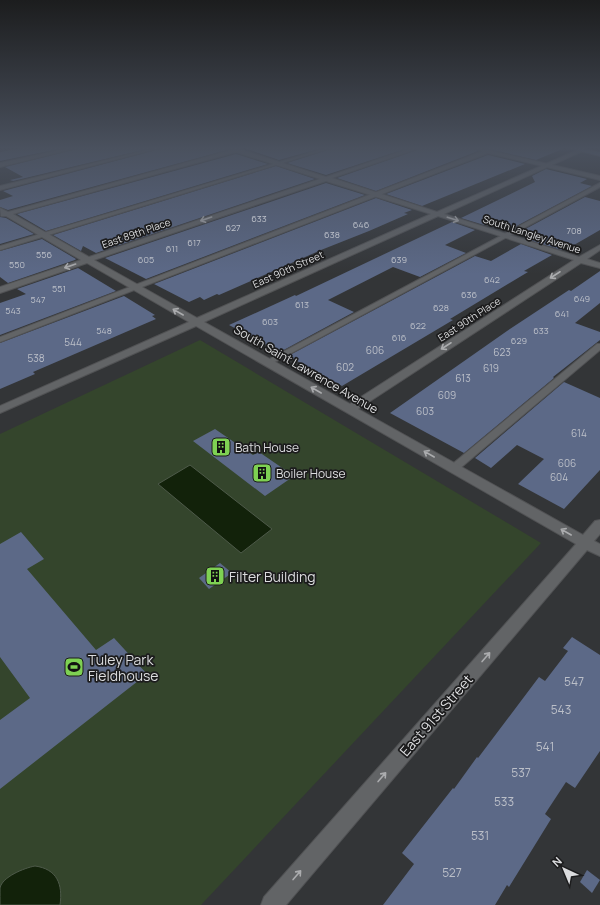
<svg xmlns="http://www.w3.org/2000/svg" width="600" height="905" font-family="Manrope,sans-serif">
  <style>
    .green { fill: #34452c }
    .water { fill: #12220a; stroke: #4e5a4a }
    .building { fill: #5c6987 }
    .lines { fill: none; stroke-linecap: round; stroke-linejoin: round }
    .lane-casing { stroke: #515254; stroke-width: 2 }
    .street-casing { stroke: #515254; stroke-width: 2 }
    .secondary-casing { stroke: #515254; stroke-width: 2 }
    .lane { fill: #626466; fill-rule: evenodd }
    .street { fill: #626466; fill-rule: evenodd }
    .secondary { fill: #64718d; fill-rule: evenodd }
    .oneway { stroke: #abacae }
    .labels { text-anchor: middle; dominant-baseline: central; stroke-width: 3.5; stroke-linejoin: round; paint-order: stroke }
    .far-number-label { font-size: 9px; fill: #bbbfc8 }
    .far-street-label { font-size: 10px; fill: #dbdcde; stroke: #1c1c1d }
    .number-label { font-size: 10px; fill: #bbbfc8 }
    .street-label { font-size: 12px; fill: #dbdcde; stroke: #1c1c1d }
    .poi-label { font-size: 12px; fill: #dbdcde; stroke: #1c1c1d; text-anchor: start }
    .near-number-label { font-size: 12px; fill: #bbbfc8 }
    .near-poi-label { font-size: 14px; fill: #dbdcde; stroke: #1c1c1d; text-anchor: start }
    .near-street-label { font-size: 14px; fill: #dbdcde; stroke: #1c1c1d }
  </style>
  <rect width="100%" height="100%" fill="#333537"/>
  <path class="green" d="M200 340 541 543 201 905H0V434Z"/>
  <g class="water">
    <path d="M190 465 272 529 241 553 158 484Z"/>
    <path d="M35 866C57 869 63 884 60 905H0C0 900 0 893 0 888 2 877 24 868 35 866Z"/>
  </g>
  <g class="building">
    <path d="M22 148H64L0 161V152Z"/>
    <path d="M78 148H151L13 181 10 180 23 177 5 167 77 149Z"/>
    <path d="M161 148H226L227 150 8 210 0 207V200L13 196 3 191 160 149Z"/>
    <path d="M244 148H243H322L279 160Z"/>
    <path d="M332 148H408L326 175 287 163 331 149Z"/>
    <path d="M418 148H472L473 149 478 151 376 191 337 178 417 150Z"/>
    <path d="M484 148H565L536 160Z"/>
    <path d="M236 154 268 164 46 231 17 214Z"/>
    <path d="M488 155 525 164 422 206 386 194Z"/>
    <path d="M276 166 315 179 96 253 83 246 81 251 53 235Z"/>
    <path d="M546 169 587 179 580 183 592 186 509 230 487 224 484 225 461 218 535 182 532 176Z"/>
    <path d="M326 183 365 195 146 279 105 258Z"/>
    <path d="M585 197 600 201V230L574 245 571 244 561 250 529 240 533 237 518 233Z"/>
    <path d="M376 198 412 210 404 213 408 214 369 231 321 250 219 295 217 294 204 300 200 297 189 302 154 284Z"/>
    <path d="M0 217 6 218 34 234 0 244Z"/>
    <path d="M452 222 475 230 445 245 466 253 420 277 393 267 328 300 354 312 280 352 229 325 295 295 296 296Z"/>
    <path d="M42 239 76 259 75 260 8 283 0 277V251Z"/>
    <path d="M521 244 552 255 524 271 528 272 450 319 453 320 342 386 288 356 475 256 491 261Z"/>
    <path d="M78 268 116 291 0 335V303L26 294 17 289Z"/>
    <path d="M600 271V303L575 323 600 332V340L553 377 554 378 464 453 390 413 507 331 569 290 571 291Z"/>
    <path d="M124 296 155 315 152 316 156 319 33 372 35 374 0 389V343Z"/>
    <path d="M564 382 600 398V470L564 509 518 484 544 459 517 445 491 468 475 458Z"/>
    <path d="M215 429 253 455 259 452 294 476 265 496 193 441Z"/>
    <path d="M21 532 44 559 27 569 96 650 114 638 147 674 0 789V720L30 698 0 657V544Z"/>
    <path d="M220 563 232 573 209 589 199 578Z"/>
    <path d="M572 637 600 655V751L575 788 566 782 545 814 551 819 509 887 507 885 495 905H383L414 864 402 853 453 788 454 789 477 757 478 758 539 677 545 681 568 651 563 648Z"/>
    <path d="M587 870 600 880 592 893 580 882Z"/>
  </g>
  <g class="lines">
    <defs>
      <g id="lane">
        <path d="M155 148H160L0 190V186Z"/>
        <path d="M326 148H331L0 250V246Z"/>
        <path d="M473 148H479L600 176V180L488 153 0 342V337L483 151Z"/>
        <path d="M600 183V187L271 364 268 365 264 362Z"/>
        <path d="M597 344H600V350L458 470H450L449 468 450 466Z"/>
      </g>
      <g id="street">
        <path d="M69 148H77L0 167V163Z"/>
        <path d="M227 148H242V150L326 177 411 148H417V149L332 178 437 212 582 148H587V149L444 214 579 257 600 245V250L587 259 600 263V268L581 263 358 409 583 535 595 521 600 520V534L594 541 600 544V556L587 550 286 905H261L264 897 576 544 196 326 0 413V406L189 322 87 263 0 293V287L81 260 6 216H1L0 208 8 212 231 150ZM236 152 320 179 89 257 13 214ZM326 181 431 214 197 318 94 260ZM438 216 574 260 350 404 204 322Z"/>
      </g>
      <path id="secondary" d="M568 148H577L600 152V156Z"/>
    </defs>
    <use href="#lane" class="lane-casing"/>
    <use href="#street" class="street-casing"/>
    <use href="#secondary" class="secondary-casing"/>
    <use href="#lane" class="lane"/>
    <use href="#street" class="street"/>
    <use href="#secondary" class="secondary"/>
  </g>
  <defs><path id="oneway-shaft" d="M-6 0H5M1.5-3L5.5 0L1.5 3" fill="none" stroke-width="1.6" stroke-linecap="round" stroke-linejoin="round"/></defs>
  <g class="oneway">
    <use href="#oneway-shaft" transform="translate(206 219) rotate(161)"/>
    <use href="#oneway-shaft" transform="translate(453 219) rotate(18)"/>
    <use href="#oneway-shaft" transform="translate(70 266) rotate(161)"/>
    <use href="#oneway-shaft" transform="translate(555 275) rotate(147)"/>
    <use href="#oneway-shaft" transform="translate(178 312) rotate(-150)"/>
    <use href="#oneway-shaft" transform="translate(446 346) rotate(147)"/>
    <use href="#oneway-shaft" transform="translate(316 390) rotate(-150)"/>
    <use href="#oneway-shaft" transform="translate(429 454) rotate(-150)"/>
    <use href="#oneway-shaft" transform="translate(566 532) rotate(-150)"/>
    <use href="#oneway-shaft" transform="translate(486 657) rotate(-49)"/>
    <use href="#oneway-shaft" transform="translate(382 777) rotate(-49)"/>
    <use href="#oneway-shaft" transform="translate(297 875) rotate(-49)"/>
  </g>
  <linearGradient id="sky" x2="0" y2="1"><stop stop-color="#1c1d1e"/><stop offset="0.54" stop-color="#4a515e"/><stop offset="1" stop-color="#4a515e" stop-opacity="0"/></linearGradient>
  <rect width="600" height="274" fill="url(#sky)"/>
  <defs>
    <symbol id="building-square" viewBox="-11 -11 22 22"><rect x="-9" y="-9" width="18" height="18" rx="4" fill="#7ed153" stroke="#1c1c1d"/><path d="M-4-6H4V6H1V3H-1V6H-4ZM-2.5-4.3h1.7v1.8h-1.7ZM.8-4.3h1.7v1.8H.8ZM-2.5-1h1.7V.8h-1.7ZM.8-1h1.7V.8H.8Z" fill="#111"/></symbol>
    <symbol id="stadium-square" viewBox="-11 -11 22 22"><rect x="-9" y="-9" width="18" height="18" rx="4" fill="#7ed153" stroke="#1c1c1d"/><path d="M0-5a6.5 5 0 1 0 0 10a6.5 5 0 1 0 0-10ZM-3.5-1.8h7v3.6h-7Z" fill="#111"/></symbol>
  </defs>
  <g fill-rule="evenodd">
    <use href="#building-square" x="210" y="436" width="22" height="22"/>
    <use href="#building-square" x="251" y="462" width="22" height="22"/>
    <use href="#building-square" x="204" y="565" width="22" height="22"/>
    <use href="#stadium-square" x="63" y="656" width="22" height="22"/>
  </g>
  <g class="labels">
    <g class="far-number-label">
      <text x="259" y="218">633</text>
      <text x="361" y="224">646</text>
      <text x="233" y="227">627</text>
      <text x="574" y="230">708</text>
      <text x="332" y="234">638</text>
      <text x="194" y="242">617</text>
      <text x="172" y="248">611</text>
      <text x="44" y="254">556</text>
      <text x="146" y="259">605</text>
      <text x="399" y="259">639</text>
      <text x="17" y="264">550</text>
      <text x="492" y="279">642</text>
      <text x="59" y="288">551</text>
      <text x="469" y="294">636</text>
      <text x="582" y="298">649</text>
      <text x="38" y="299">547</text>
      <text x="302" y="304">613</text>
      <text x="441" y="307">628</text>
      <text x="13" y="310">543</text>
      <text x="562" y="313">641</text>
      <text x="270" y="321">603</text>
      <text x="418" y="325">622</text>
      <text x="104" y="330">548</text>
      <text x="541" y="330">633</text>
      <text x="399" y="337">616</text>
      <text x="519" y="340">629</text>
    </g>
    <g class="far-street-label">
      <text transform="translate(136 233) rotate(-19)">East 89th Place</text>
      <text transform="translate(532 234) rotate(18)">South Langley Avenue</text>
      <text transform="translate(288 269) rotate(-24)">East 90th Street</text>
      <text transform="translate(469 319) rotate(-33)">East 90th Place</text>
    </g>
    <g class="number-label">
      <text x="73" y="342">544</text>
      <text x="375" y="350">606</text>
      <text x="502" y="352">623</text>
      <text x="36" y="358">538</text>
      <text x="345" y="367">602</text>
      <text x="491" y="368">619</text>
      <text x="463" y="378">613</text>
      <text x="447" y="395">609</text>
      <text x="425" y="411">603</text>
      <text x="579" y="433">614</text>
      <text x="567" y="463">606</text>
      <text x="559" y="477">604</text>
    </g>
    <g class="street-label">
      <text transform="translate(306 369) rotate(30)">South Saint Lawrence Avenue</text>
    </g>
    <g class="poi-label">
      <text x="235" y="447">Bath House</text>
      <text x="276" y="473">Boiler House</text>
    </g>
    <g class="near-number-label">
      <text x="574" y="681">547</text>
      <text x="561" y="709">543</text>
      <text x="545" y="746">541</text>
      <text x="521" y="772">537</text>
      <text x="504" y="801">533</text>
      <text x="480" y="835">531</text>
      <text x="452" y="872">527</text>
    </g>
    <g class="near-poi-label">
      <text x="229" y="576">Filter Building</text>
      <text x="88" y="659">Tuley Park<tspan x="88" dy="16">Fieldhouse</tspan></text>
    </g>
    <g class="near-street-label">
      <text transform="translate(436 715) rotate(-49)">East 91st Street</text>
    </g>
  </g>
  <g transform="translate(564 869) rotate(316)" stroke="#1c1c1d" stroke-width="3" paint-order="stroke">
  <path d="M0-3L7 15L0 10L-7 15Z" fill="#dbdcde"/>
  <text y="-6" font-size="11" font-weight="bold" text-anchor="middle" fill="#dbdcde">N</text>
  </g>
</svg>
